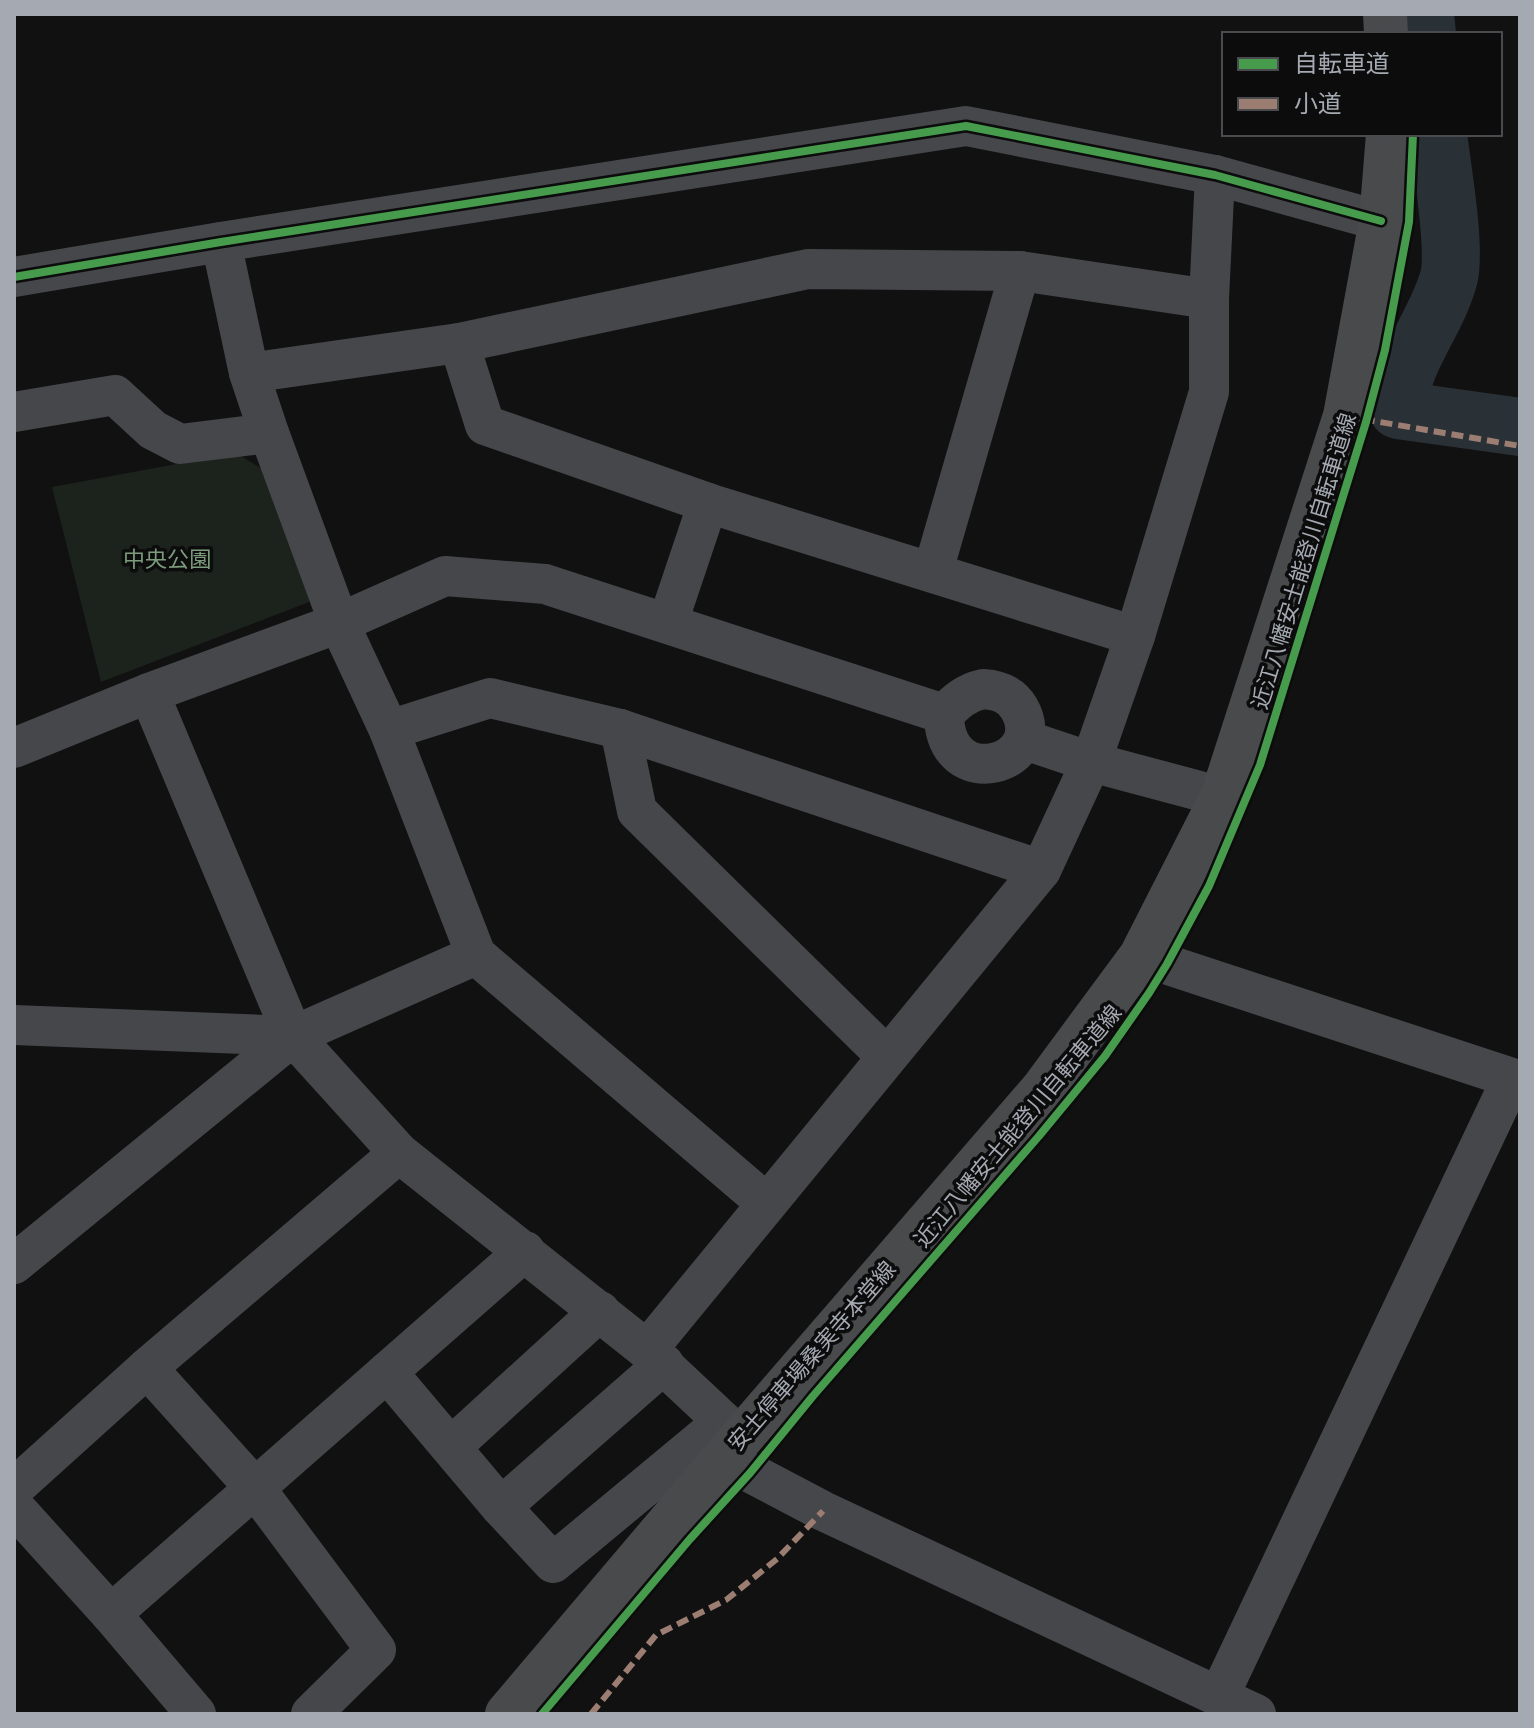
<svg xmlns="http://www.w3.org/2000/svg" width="1534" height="1728" font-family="'Roboto Condensed','Noto Sans JP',sans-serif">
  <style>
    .green { fill: #1c221c }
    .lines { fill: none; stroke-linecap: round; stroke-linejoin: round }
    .river { stroke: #2a3136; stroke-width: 58 }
    .minor { stroke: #46474a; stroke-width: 40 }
    .major { stroke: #494a4c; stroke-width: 44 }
    .quiet { stroke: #9b7d72; stroke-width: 6; stroke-dasharray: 12 6; stroke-linecap: butt }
    .cycleway-casing { stroke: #0c0c0d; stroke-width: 13 }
    .cycleway { stroke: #469c4c; stroke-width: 8 }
    .labels { text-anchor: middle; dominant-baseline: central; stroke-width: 7; stroke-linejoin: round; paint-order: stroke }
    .park-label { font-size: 22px; fill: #7c9b7d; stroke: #0c0c0d }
    .street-label { font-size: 22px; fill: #a4a9b2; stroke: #0c0c0d }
  </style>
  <rect width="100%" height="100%" fill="#111112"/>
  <path class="green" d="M236 453 264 470 313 594 309 602 101 682 52 487Z"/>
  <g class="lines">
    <g class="river">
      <path d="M1425 14 1427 34"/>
      <path d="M1438 134C1442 168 1456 247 1449 277 1437 323 1400 362 1398 410L1520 427"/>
    </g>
    <g class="minor">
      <path d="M221 242 249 373 269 433 339 623 389 730 476 955 765 1202"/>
      <path d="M14 277 221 242 966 126 1215 175 1381 221"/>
      <path d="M459 343 485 425 708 503 1135 636"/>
      <path d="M249 373 459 343 808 269 1020 271 1209 299"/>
      <path d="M14 412 115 395 153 430 180 444 269 433"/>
      <path d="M933 571 1020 271"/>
      <path d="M668 622 708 503"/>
      <path d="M983 689C998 690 1011 694 1019 708 1052 764 944 796 944 714 956 702 965 693 983 689Z"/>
      <path d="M149 693 293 1036"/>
      <path d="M620 729 637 811 886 1056"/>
      <path d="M389 730 490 698 620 729 1041 870"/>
      <path d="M1025 740 1091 762 1222 797"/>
      <path d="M14 748 149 693 339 623 445 576 545 584 944 714"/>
      <path d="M1141 956 1512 1078 1219 1696"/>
      <path d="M14 1025 293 1036 476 955"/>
      <path d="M14 1264 293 1036 399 1153 647 1350 741 1438"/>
      <path d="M647 1350 1041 870 1091 762 1135 636 1209 392V299L1215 175"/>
      <path d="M664 1364 501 1507 553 1563 723 1422"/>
      <path d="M387 1372 501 1507"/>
      <path d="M451 1447 600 1311"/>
      <path d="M724 1459 823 1511 1256 1714"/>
      <path d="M14 1488 147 1368 399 1153"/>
      <path d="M14 1507 111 1614 255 1488 147 1368"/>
      <path d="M111 1614 196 1714"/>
      <path d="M311 1714 376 1650 255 1488 525 1251"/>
    </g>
    <g class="major">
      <path d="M1385 14 1386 34"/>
      <path d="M507 1714 741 1438 1042 1090 1141 956 1222 797 1345 416 1381 221 1388 134"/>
    </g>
    <g class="quiet">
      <path d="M1345 416 1520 446"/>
      <path d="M591 1714 656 1635 726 1600 777 1559 823 1511"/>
    </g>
    <defs>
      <g id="cycleway">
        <path d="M14 277 221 242 966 126 1215 175 1381 221"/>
        <path d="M542 1714 690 1539 750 1473 813 1396 1039 1136 1105 1056 1149 993 1167 964 1209 886 1260 765 1366 422 1385 350 1409 222 1413 134"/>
      </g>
    </defs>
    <use href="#cycleway" class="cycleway-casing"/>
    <use href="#cycleway" class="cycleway"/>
  </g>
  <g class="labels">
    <g class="park-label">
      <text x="167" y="559">中央公園</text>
    </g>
    <g class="street-label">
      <text transform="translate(1304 561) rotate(-73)">近江八幡安土能登川自転車道線</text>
      <text transform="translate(1018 1126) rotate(-50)">近江八幡安土能登川自転車道線</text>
      <text transform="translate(812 1356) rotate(-49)">安土停車場桑実寺本堂線</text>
    </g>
  </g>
  <rect width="1534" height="1728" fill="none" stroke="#a4a9b2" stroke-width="32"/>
  <rect x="1222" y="32" width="280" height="104" fill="#0c0c0d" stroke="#494b4f" stroke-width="2"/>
  <rect x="1238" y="58" width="40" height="12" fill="#469c4c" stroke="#494b4f" stroke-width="2"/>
  <text x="1294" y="72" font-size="24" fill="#a4a9b2">自転車道</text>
  <rect x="1238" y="98" width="40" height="12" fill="#9b7d72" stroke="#494b4f" stroke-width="2"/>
  <text x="1294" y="112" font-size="24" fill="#a4a9b2">小道</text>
</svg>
